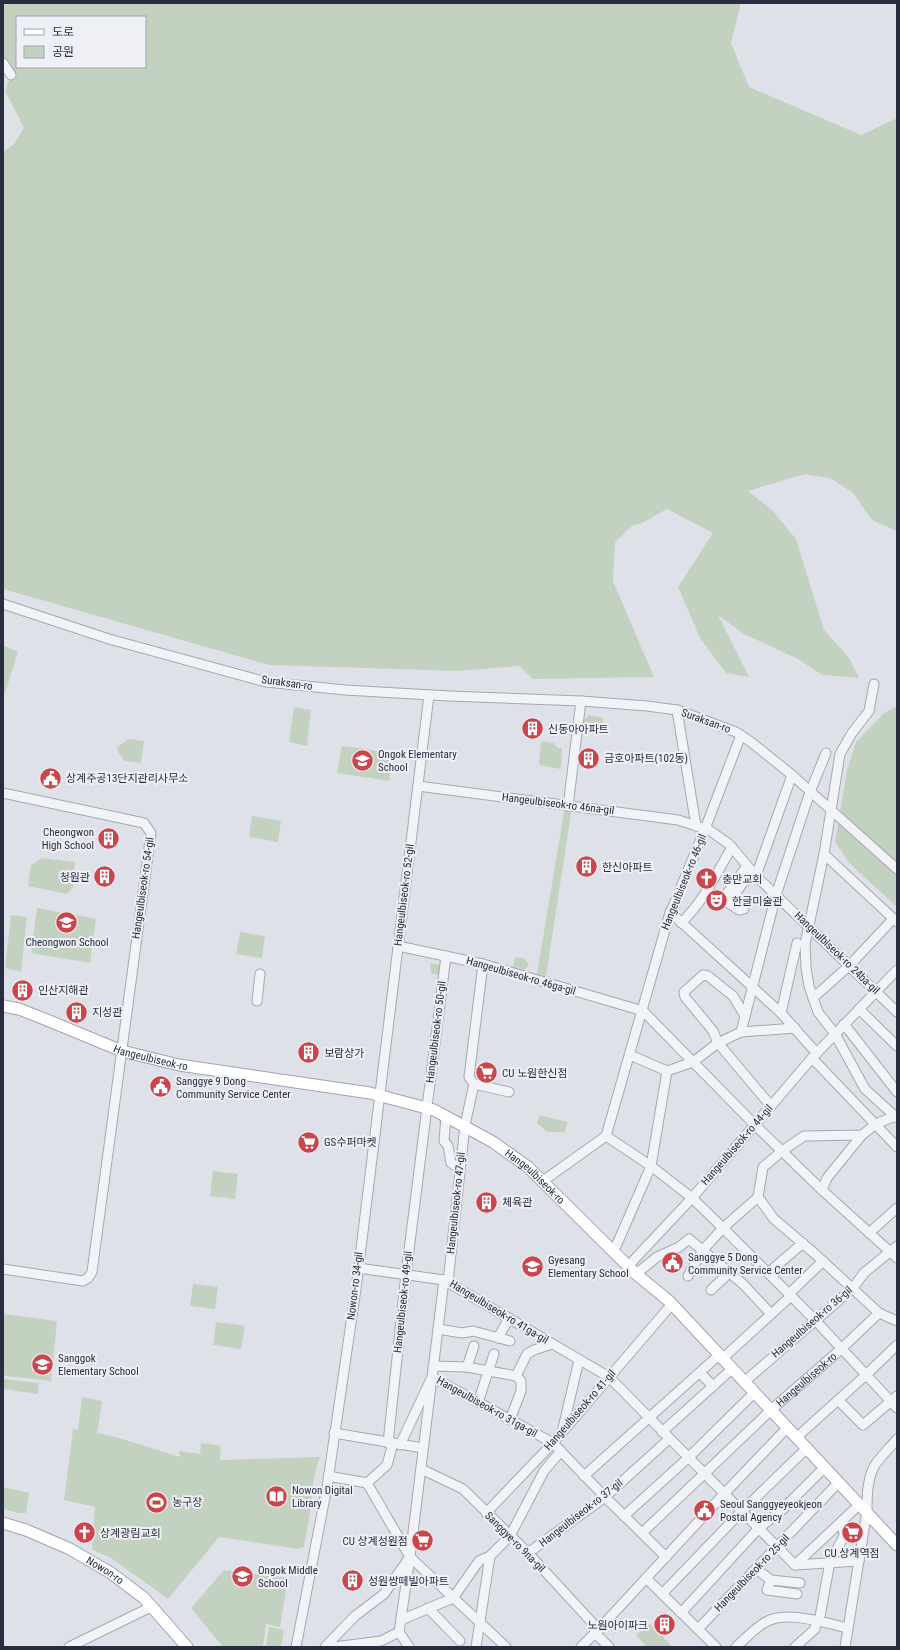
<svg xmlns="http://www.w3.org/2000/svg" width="900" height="1650" font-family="'Roboto Condensed','Noto Sans KR',sans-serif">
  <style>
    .green { fill: #c3d2c0; fill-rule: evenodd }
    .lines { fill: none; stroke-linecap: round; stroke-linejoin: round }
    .minor-casing { stroke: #a4a8b2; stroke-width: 11 }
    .major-casing { stroke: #9ea4b3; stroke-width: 13 }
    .minor { stroke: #f1f3f6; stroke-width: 9 }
    .major { stroke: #fff; stroke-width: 11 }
    .labels { text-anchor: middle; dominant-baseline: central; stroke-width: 4; stroke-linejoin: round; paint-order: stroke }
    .street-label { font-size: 11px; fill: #282e3f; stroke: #eef0f6 }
    .poi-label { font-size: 11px; fill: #282e3f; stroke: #eef0f6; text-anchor: start }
  </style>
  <rect width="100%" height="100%" fill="#dfe1e8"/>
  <g class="green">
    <path d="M3 3H741L731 43 749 87 861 135 897 118V531L872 520 853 493 832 479 805 474 748 491 772 510 796 539 824 630 850 659 859 678 822 675 798 659 744 634 718 615 749 677 726 673 700 638 678 587 713 533 667 509 644 522 632 526 615 542 613 581 654 677 533 679 519 666 459 671 269 665 3 589V152L14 144 24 128 5 91 11 74 3 64ZM17 17H145V67H17Z"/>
    <path d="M3 645 18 652 3 699Z"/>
    <path d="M897 706V907L849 863 835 842 847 770 856 742 884 713Z"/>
    <path d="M294 707 311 710 307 746 289 742Z"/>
    <path d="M589 715 603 718 602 731 583 729 584 720Z"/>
    <path d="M129 739 144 741 141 763 124 761 116 748Z"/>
    <path d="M541 741 554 743 558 748H562L561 769 539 765Z"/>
    <path d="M342 746 393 753 389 781 337 773Z"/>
    <path d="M565 806 572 807 546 976 537 974Z"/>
    <path d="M252 816 281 821 278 842 249 837Z"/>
    <path d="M42 858 75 862 73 887 67 894 28 886 31 865Z"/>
    <path d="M740 894 745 896 751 901 746 907 736 900Z"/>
    <path d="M37 908 96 919 90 963 31 953Z"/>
    <path d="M11 915 27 917 21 972 5 968Z"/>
    <path d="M240 932 265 936 262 958 236 954Z"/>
    <path d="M515 957 525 959 529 965 525 970 513 967Z"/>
    <path d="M430 963 443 966 441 976 431 973Z"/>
    <path d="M539 1115 568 1122 565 1132H547L537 1123Z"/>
    <path d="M213 1171 238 1174 235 1199 210 1196Z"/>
    <path d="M193 1284 218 1287 215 1309 190 1306Z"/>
    <path d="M3 1314 57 1321 51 1381 6 1376 3 1374Z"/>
    <path d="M216 1322 245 1326 241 1349 213 1345Z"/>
    <path d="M3 1379 39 1383 38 1394 3 1389Z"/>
    <path d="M82 1397 102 1401 97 1433 119 1438 180 1457 179 1451 200 1454 201 1443 221 1446 220 1460 320 1457C316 1469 310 1489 312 1501L304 1547 298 1549 219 1537 168 1599 111 1558 93 1550 92 1545 95 1507 64 1500 73 1429 78 1430Z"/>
    <path d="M3 1487 29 1493 26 1513H18L3 1509Z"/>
    <path d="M224 1570 288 1578 280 1627 266 1624 263 1647H223L191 1608Z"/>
    <path d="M650 1624 673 1647H647L636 1635Z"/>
    <path d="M269 1627 284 1630 281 1647H266Z"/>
  </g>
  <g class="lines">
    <defs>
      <g id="minor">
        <path d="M3 63 11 75"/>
        <path d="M3 604 109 639 266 682 345 690 449 696 581 701 647 706 677 710 736 732 751 742 792 775 897 869"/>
        <path d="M874 684 869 711 852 733 840 754 824 854 805 944 806 968 809 986 818 1012 835 1034 865 1089 897 1118"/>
        <path d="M677 710 696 826"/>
        <path d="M418 786 678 820 709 830 729 844 756 876 897 1012"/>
        <path d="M3 793 144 823 151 833 92 1272 88 1278 83 1281 3 1269"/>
        <path d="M568 806 581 701"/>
        <path d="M824 854 897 922"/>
        <path d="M756 876 792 775"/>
        <path d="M739 906 734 904 731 900 742 884 754 873"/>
        <path d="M744 909 739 910 723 899 747 866"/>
        <path d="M670 912 781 1013 812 1048 818 1052"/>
        <path d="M681 923C704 901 716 874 732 847"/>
        <path d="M398 946 483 964 643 1011 755 1125 822 1190 897 1258"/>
        <path d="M813 998 850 965 893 919"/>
        <path d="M257 1001 260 974"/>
        <path d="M859 1009 897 1046"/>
        <path d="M781 1013 797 943"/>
        <path d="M745 1016 733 996 708 976 703 975 684 992 685 997 713 1031 718 1043 771 1106"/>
        <path d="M844 1024 897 1092"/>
        <path d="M741 1032 795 1028"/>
        <path d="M630 1055 667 1071"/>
        <path d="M812 1058 897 1147"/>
        <path d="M474 1084 509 1092"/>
        <path d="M446 1116 444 1141 448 1146 451 1163 460 1169"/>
        <path d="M895 1116 876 1124 862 1135 804 1136 782 1151 763 1167 758 1197 774 1219 814 1253 879 1313 897 1321"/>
        <path d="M606 1136 651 1166 692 1198 723 1228 815 1320 897 1408"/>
        <path d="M543 1181 606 1136 669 916 705 829 741 735"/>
        <path d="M822 1190 827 1178 862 1135"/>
        <path d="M869 1233 897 1208"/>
        <path d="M614 1251 651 1166 667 1071 693 1062 718 1043 741 1032 776 895 810 792 826 753"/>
        <path d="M629 1265 692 1198 812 1058 897 970"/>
        <path d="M358 1268 444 1280 609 1377 795 1565 859 1561"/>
        <path d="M768 1273 803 1243"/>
        <path d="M636 1274 657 1257 679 1247 689 1239 743 1284 771 1314"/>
        <path d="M688 1276 703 1250 723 1228 758 1197"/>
        <path d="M448 1282 465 1125 474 1084 469 1077 483 964"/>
        <path d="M711 1290 729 1273"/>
        <path d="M789 1294 823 1261"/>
        <path d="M438 1329 462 1333 473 1331 510 1341"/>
        <path d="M498 1338 509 1318"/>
        <path d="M722 1359 791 1296"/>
        <path d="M433 1366 467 1367 516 1376 521 1381V1391L510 1420"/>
        <path d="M467 1367 474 1346"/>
        <path d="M700 1373 713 1386"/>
        <path d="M516 1376 527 1354 534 1350 552 1344"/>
        <path d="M744 1382 853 1288 864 1273 897 1246"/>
        <path d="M838 1400 863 1425 897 1396"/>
        <path d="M478 1402 494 1354"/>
        <path d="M563 1428 579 1360"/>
        <path d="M662 1432 732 1369"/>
        <path d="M334 1433 423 1448"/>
        <path d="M797 1437 866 1375 897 1345"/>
        <path d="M388 1443 406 1274 446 956"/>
        <path d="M400 1445 432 1377 553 1443 605 1497 666 1557"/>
        <path d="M421 1469 463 1489 528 1553 599 1630"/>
        <path d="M328 1476 367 1483"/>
        <path d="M584 1476 719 1355"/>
        <path d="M367 1483 410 1557 506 1647"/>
        <path d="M367 1483 387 1465 393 1443"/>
        <path d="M486 1513 553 1443 672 1304"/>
        <path d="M624 1516 688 1458 754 1393"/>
        <path id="s1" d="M642 1533 771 1410 841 1349 879 1313"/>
        <path d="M528 1553 605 1497 669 1439"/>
        <path d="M795 1565 860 1504"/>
        <path d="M756 1569 771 1580 800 1583"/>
        <path d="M646 1578 716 1647"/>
        <path d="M771 1580 767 1590 797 1594"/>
        <path d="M662 1594 741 1512 807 1448"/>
        <path d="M428 1608 460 1641"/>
        <path d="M681 1613 758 1529 783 1509 825 1467"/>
        <path d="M401 1620 453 1598 479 1561 490 1556"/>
        <path d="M819 1622 830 1562 844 1536 842 1521"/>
        <path d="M698 1629 839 1482"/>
        <path d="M399 1632 410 1557 444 1280"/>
        <path d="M399 1632 409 1647"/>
        <path d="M595 1633 609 1647"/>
        <path d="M69 1647 151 1607"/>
        <path d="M296 1647 327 1487 356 1289 429 695"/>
        <path d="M325 1647 355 1616 384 1594 409 1558"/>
        <path d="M334 1647 381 1641 399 1632"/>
        <path d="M476 1647 490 1556 510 1536 544 1471 561 1451"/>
        <path d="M581 1647 600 1628 723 1495 787 1428"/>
        <path d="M736 1647C745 1639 754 1629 764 1623 785 1609 825 1623 848 1628"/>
        <path d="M795 1647 815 1629 816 1622"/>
        <path d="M845 1647 867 1511C867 1496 867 1479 875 1465 881 1456 890 1448 897 1439"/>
      </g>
      <g id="major">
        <path id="s2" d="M3 1006 19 1009 42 1018 122 1051 179 1065 370 1093 434 1110 493 1142 528 1167 636 1274 669 1301 897 1545"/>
        <path id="s3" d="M3 1523 26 1530 70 1549 111 1573 144 1598 187 1647"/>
      </g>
    </defs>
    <use href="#minor" class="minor-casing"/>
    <use href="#major" class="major-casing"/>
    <use href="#minor" class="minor"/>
    <use href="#major" class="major"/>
  </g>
  <defs>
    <symbol id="building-disc" viewBox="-11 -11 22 22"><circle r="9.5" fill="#cc454b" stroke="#eef0f6"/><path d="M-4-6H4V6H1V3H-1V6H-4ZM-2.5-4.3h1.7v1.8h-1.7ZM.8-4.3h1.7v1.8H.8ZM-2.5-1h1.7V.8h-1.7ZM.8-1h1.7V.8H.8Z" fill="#fff"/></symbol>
    <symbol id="school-disc" viewBox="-11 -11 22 22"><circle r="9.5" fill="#cc454b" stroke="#eef0f6"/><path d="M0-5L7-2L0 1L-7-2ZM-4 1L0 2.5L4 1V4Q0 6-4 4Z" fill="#fff"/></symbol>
    <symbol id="civic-disc" viewBox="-11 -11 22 22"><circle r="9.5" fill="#cc454b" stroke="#eef0f6"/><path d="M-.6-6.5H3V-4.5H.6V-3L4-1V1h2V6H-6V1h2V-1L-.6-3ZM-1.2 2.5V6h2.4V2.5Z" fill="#fff"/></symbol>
    <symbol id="church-disc" viewBox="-11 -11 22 22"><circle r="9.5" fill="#cc454b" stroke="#eef0f6"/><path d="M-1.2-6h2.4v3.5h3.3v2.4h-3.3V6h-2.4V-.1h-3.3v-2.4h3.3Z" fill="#fff"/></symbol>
    <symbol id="theatre-disc" viewBox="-11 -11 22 22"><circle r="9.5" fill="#cc454b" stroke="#eef0f6"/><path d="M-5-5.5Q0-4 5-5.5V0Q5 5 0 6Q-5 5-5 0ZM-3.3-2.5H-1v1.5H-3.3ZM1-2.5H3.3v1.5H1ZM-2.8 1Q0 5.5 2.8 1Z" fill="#fff"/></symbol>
    <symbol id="supermarket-disc" viewBox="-11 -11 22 22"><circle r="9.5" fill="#cc454b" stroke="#eef0f6"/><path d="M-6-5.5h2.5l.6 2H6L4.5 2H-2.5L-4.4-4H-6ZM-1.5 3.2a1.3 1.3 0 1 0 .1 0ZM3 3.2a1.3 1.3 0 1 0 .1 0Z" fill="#fff"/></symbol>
    <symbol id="library-disc" viewBox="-11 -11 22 22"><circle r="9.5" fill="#cc454b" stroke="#eef0f6"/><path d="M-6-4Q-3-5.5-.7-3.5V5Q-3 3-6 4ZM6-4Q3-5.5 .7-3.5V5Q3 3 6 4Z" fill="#fff"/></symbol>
    <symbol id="stadium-disc" viewBox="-11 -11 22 22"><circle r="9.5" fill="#cc454b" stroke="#eef0f6"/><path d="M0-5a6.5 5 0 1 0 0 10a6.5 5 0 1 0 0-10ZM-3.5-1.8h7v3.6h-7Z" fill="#fff"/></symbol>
  </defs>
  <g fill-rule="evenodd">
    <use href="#building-disc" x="520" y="716" width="25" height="25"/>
    <use href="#building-disc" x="576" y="746" width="25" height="25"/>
    <use href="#school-disc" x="350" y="748" width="25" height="25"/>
    <use href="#civic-disc" x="38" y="766" width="25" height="25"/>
    <use href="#building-disc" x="96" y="826" width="25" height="25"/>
    <use href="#building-disc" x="574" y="854" width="25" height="25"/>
    <use href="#building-disc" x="92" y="864" width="25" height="25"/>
    <use href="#church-disc" x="694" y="866" width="25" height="25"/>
    <use href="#theatre-disc" x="704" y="888" width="25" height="25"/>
    <use href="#school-disc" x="54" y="910" width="25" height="25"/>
    <use href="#building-disc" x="10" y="978" width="25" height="25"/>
    <use href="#building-disc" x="64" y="1000" width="25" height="25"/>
    <use href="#building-disc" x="296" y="1040" width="25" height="25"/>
    <use href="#supermarket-disc" x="474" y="1060" width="25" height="25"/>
    <use href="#civic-disc" x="148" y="1074" width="25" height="25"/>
    <use href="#supermarket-disc" x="296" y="1130" width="25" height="25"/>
    <use href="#building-disc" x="474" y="1190" width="25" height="25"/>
    <use href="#civic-disc" x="660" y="1250" width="25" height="25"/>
    <use href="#school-disc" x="520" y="1254" width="25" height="25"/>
    <use href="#school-disc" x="30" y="1352" width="25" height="25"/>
    <use href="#library-disc" x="264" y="1484" width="25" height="25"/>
    <use href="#stadium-disc" x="144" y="1490" width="25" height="25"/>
    <use href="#civic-disc" x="692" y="1498" width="25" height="25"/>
    <use href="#church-disc" x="72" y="1520" width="25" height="25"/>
    <use href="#supermarket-disc" x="840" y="1520" width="25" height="25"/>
    <use href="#supermarket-disc" x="410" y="1528" width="25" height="25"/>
    <use href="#school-disc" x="230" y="1564" width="25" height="25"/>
    <use href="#building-disc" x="340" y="1568" width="25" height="25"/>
    <use href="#building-disc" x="652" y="1612" width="25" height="25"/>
  </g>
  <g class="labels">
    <g class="street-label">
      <text transform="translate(287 683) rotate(8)">Suraksan-ro</text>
      <text transform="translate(706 721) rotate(20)">Suraksan-ro</text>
      <text transform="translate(558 804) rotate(7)">Hangeulbiseok-ro 46na-gil</text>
      <text transform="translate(684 882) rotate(-68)">Hangeulbiseok-ro 46-gil</text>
      <text transform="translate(143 888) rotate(-82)">Hangeulbiseok-ro 54-gil</text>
      <text transform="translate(404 895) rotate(-83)">Hangeulbiseok-ro 52-gil</text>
      <text transform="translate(837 953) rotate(44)">Hangeulbiseok-ro 24ba-gil</text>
      <text transform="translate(521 976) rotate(16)">Hangeulbiseok-ro 46ga-gil</text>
      <text transform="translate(436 1032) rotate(-83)">Hangeulbiseok-ro 50-gil</text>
      <text stroke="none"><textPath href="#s2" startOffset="157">Hangeulbiseok-ro</textPath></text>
      <text transform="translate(737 1145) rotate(-49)">Hangeulbiseok-ro 44-gil</text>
      <text stroke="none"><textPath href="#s2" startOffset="567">Hangeulbiseok-ro</textPath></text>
      <text transform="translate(456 1203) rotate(-84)">Hangeulbiseok-ro 47-gil</text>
      <text transform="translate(355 1286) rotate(-83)">Nowon-ro 34-gil</text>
      <text transform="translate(403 1302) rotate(-84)">Hangeulbiseok-ro 49-gil</text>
      <text transform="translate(499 1312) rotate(31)">Hangeulbiseok-ro 41ga-gil</text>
      <text transform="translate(812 1322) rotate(-41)">Hangeulbiseok-ro 36-gil</text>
      <text stroke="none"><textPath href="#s1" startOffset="225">Hangeulbiseok-ro</textPath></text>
      <text transform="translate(487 1407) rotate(29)">Hangeulbiseok-ro 31ga-gil</text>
      <text transform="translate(580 1410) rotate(-49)">Hangeulbiseok-ro 41-gil</text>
      <text transform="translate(581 1513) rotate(-38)">Hangeulbiseok-ro 37-gil</text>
      <text transform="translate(515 1542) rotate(45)">Sanggye-ro 9na-gil</text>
      <text stroke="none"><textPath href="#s3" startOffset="113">Nowon-ro</textPath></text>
      <text transform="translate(752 1573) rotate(-46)">Hangeulbiseok-ro 25-gil</text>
    </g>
    <g class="poi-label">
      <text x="548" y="729">신동아아파트</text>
      <text x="378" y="754">Ongok Elementary<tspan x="378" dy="13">School</tspan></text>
      <text x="604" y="758">금호아파트(102동)</text>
      <text x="66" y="778">상계주공13단지관리사무소</text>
      <text x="94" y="832" text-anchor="end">Cheongwon<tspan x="94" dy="13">High School</tspan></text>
      <text x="602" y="867">한신아파트</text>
      <text x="90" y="877" text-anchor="end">청원관</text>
      <text x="722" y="879">충만교회</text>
      <text x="732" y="901">한글미술관</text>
      <text x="67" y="942" text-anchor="middle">Cheongwon School</text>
      <text x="38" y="990">인산지해관</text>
      <text x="92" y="1012">지성관</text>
      <text x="324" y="1053">보람상가</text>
      <text x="502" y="1073">CU 노원한신점</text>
      <text x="176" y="1081">Sanggye 9 Dong<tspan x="176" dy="13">Community Service Center</tspan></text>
      <text x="324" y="1142">GS수퍼마켓</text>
      <text x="502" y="1202">체육관</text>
      <text x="688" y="1257">Sanggye 5 Dong<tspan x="688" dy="13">Community Service Center</tspan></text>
      <text x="548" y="1260">Gyesang<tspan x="548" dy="13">Elementary School</tspan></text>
      <text x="58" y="1358">Sanggok<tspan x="58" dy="13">Elementary School</tspan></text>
      <text x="292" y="1490">Nowon Digital<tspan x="292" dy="13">Library</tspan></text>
      <text x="172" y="1502">농구장</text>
      <text x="720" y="1504">Seoul Sanggyeyeokjeon<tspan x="720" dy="13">Postal Agency</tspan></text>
      <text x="100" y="1533">상계광림교회</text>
      <text x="408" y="1541" text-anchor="end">CU 상계성원점</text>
      <text x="852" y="1553" text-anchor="middle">CU 상계역점</text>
      <text x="258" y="1570">Ongok Middle<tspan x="258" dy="13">School</tspan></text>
      <text x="368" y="1581">성원쌍떼빌아파트</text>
      <text x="648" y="1625" text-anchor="end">노원아이파크</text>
    </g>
  </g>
  <rect width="900" height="1650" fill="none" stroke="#282e3f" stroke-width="8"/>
  <rect x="16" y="16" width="130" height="52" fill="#eef0f6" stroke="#9fa2ad"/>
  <rect x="24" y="29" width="20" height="6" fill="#ffffff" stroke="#9fa2ad"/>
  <text x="52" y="36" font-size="12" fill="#282e3f">도로</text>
  <rect x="24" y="46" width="20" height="12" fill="#c3d2c0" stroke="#9fa2ad"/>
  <text x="52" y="56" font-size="12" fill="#282e3f">공원</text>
</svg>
